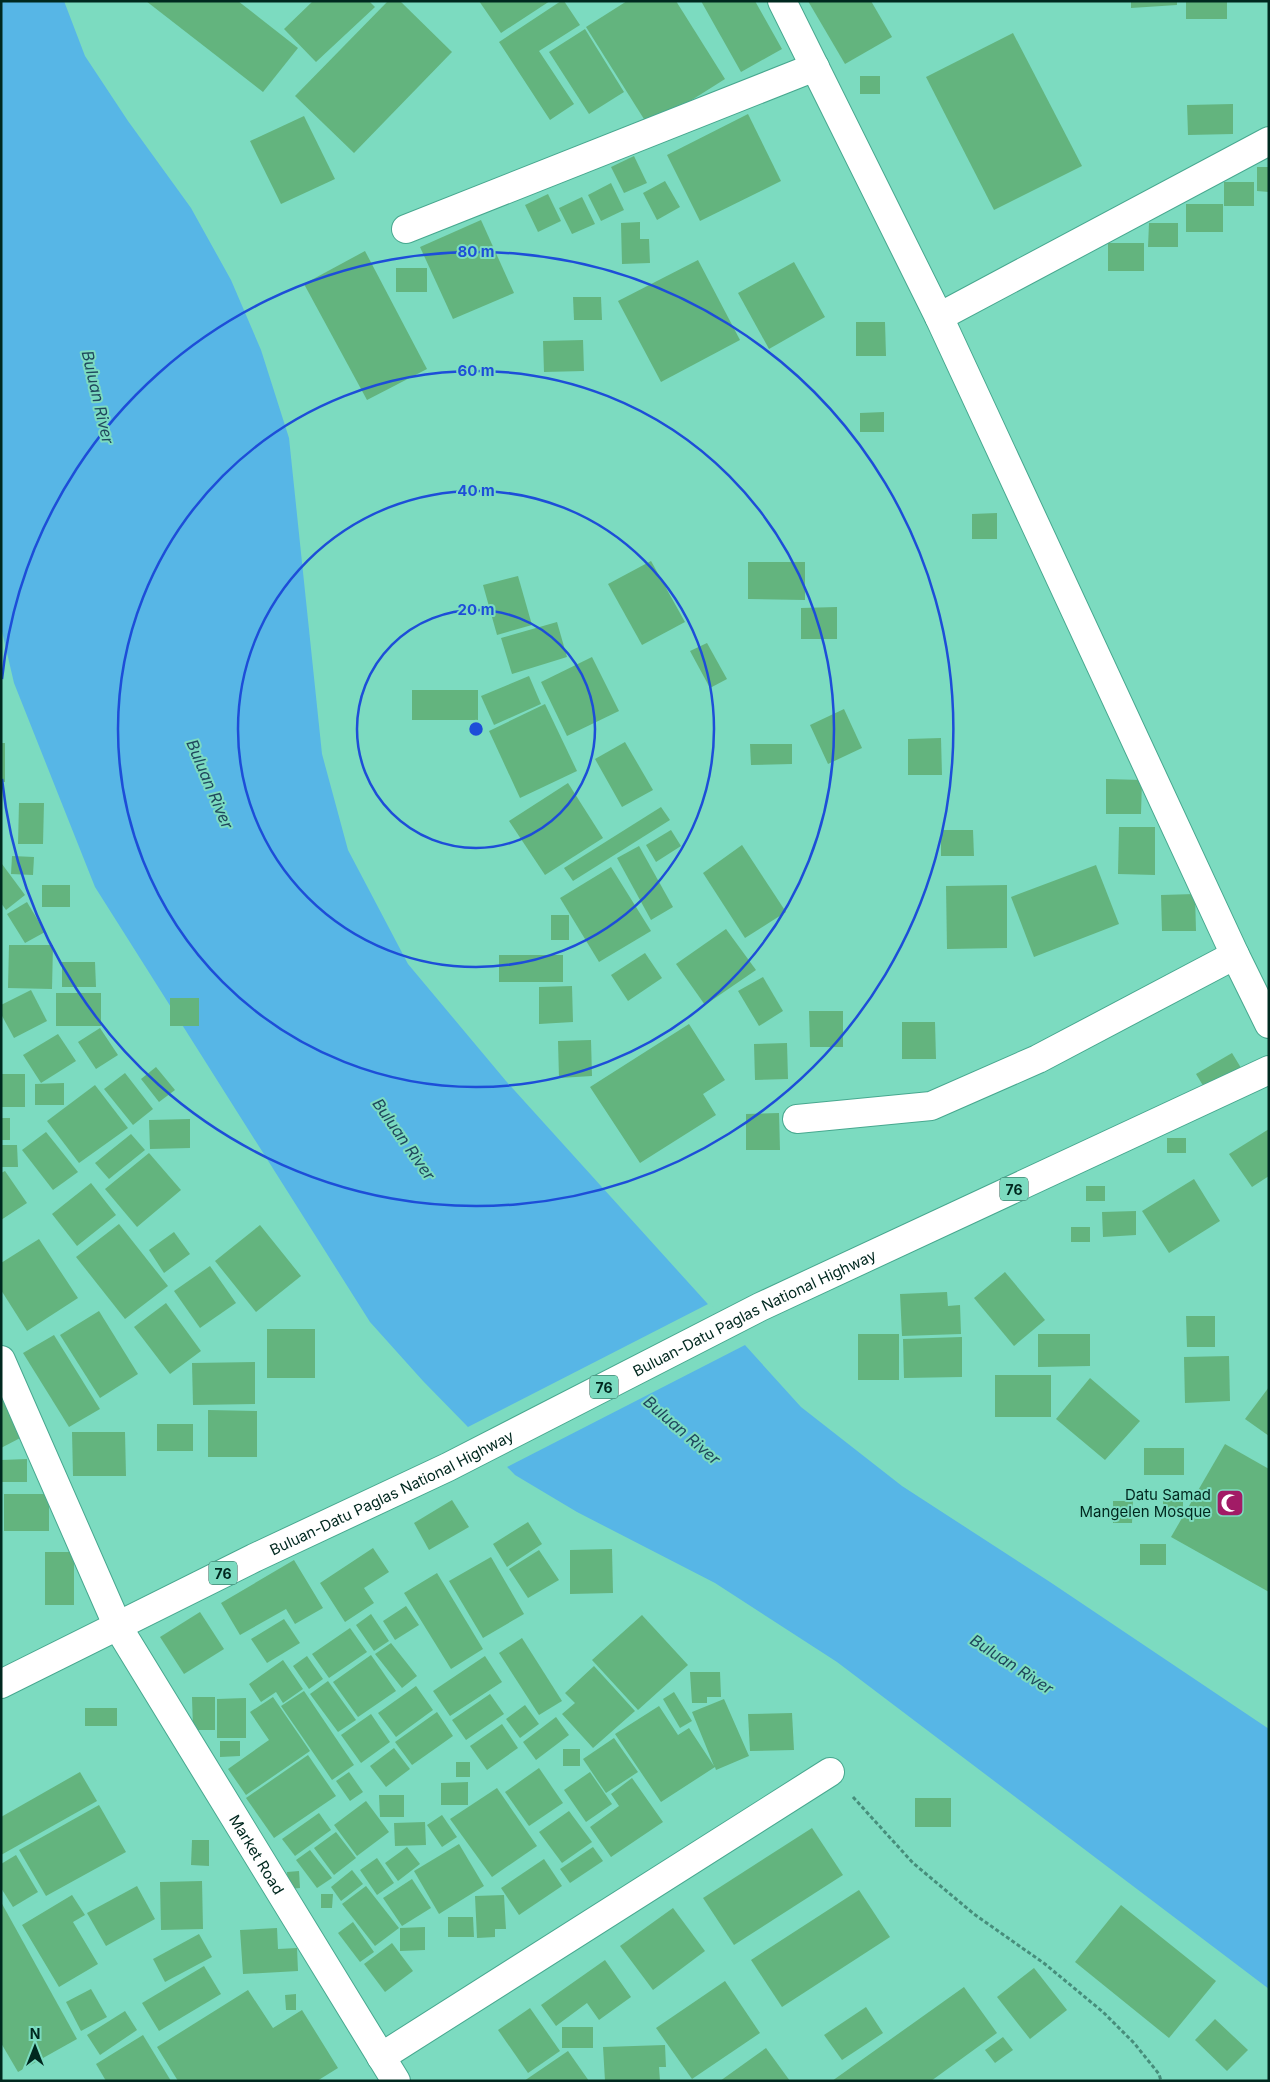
<svg xmlns="http://www.w3.org/2000/svg" width="1270" height="2082" font-family="Inter,sans-serif">
  <style>
    .water { fill: #57b6e6 }
    .pier { fill: #7cdbc0 }
    .building { fill: #63b47e }
    .lines { fill: none; stroke-linecap: round; stroke-linejoin: round }
    .minor-casing { stroke: #47a88f; stroke-width: 30 }
    .trunk-casing { stroke: #47a88f; stroke-width: 30 }
    .path { stroke: #478e7b; stroke-width: 3; stroke-dasharray: 4 2.5; stroke-linecap: butt }
    .minor { stroke: #fff; stroke-width: 28 }
    .trunk { stroke: #fff; stroke-width: 28 }
    .ring { fill: none; stroke: #1d4ed8; stroke-width: 2.5 }
    .labels { text-anchor: middle; dominant-baseline: central; stroke-width: 4; stroke-linejoin: round; paint-order: stroke }
    .shield { fill: #7cdbc0; stroke: #255e4f; stroke-width: 1 }
    .shield-label { font-size: 14px; font-weight: bold; fill: #00281f }
    .street-label { font-size: 15px; fill: #00281f; stroke: #7cdbc0 }
    .poi-label { font-size: 15px; fill: #00281f; stroke: #7cdbc0; text-anchor: end }
    .water-label { font-size: 16px; font-style: italic; fill: #20485d; stroke: #7cdbc0 }
    .centre { fill: #1d4ed8; stroke: #7cdbc0; stroke-width: 2.5 }
    .ring-label { font-size: 15px; text-anchor: middle; font-weight: bold; fill: #1d4ed8; stroke: #7cdbc0; stroke-width: 4; stroke-linejoin: round; paint-order: stroke }
  </style>
  <rect width="100%" height="100%" fill="#7cdbc0"/>
  <path class="water" d="M1 1H64L85 56 128 121 191 208 231 280 261 350 289 438 322 754 348 850 408 964 506 1081 801 1407 902 1486 1050 1582 1269 1729V1989L837 1662 715 1583 577 1512 515 1475 423 1381 370 1322 95 887 14 683 1 627Z"/>
  <path class="pier" d="M710 1303 747 1344 505 1468 466 1428Z"/>
  <g class="building">
    <path d="M146 1H238L298 48 263 92Z"/>
    <path d="M313 1H369L375 7 316 62 284 29Z"/>
    <path d="M388 1H400L452 52 354 153 295 96Z"/>
    <path d="M479 1H550L501 33Z"/>
    <path d="M561 1H564L580 25 539 51 574 104 550 120 499 42Z"/>
    <path d="M627 1H676L725 79 649 127 586 27Z"/>
    <path d="M701 1H755L782 49 741 72Z"/>
    <path d="M808 1H871L892 37 845 64Z"/>
    <path d="M1131 1H1177V5L1131 8Z"/>
    <rect x="1186" y="1" width="41" height="18"/>
    <path d="M585 29 624 92 589 114 549 52Z"/>
    <path d="M1013 33 1082 166 994 210 926 77Z"/>
    <rect x="860" y="76" width="20" height="18"/>
    <path d="M1233 104V134L1188 135 1187 105Z"/>
    <path d="M748 114 781 181 700 221 667 155Z"/>
    <path d="M304 116 335 179 281 204 250 141Z"/>
    <path d="M634 156 647 183 624 193 611 167Z"/>
    <path d="M1257 167H1269V192L1257 191Z"/>
    <path d="M665 181 680 207 657 220 643 193Z"/>
    <rect x="1224" y="182" width="30" height="24"/>
    <path d="M611 183 624 210 601 221 588 195Z"/>
    <path d="M548 194 561 221 538 232 525 205Z"/>
    <path d="M582 197 595 224 572 234 559 208Z"/>
    <rect x="1186" y="204" width="37" height="28"/>
    <path d="M481 220 514 293 453 319 420 247Z"/>
    <path d="M640 222V239H649L650 263 622 264 621 223Z"/>
    <path d="M1149 223H1178V247H1148Z"/>
    <rect x="1108" y="243" width="36" height="28"/>
    <path d="M365 251 427 369 367 400 304 284Z"/>
    <path d="M698 260 740 340 661 382 618 301Z"/>
    <path d="M794 262 825 317 769 349 738 293Z"/>
    <rect x="396" y="268" width="31" height="24"/>
    <path d="M573 297H601L602 320H574Z"/>
    <path d="M856 322H885L886 356H856Z"/>
    <path d="M583 340 584 371 544 372 543 341Z"/>
    <path d="M884 412V432H860V413Z"/>
    <path d="M997 513V539H972V514Z"/>
    <path d="M651 561 685 622 642 645 608 584Z"/>
    <path d="M748 562H805V600L748 599Z"/>
    <path d="M518 576 532 625 497 635 483 585Z"/>
    <path d="M837 607V639H801V608Z"/>
    <path d="M557 622 567 657 512 674 501 638Z"/>
    <path d="M707 643 727 679 710 688 690 651Z"/>
    <path d="M592 657 619 711 567 736 541 682Z"/>
    <path d="M529 676 541 704 494 725 481 696Z"/>
    <rect x="412" y="690" width="66" height="30"/>
    <path d="M545 704 577 771 520 798 489 731Z"/>
    <path d="M844 709 862 748 828 764 810 725Z"/>
    <path d="M941 738 942 775H908V739Z"/>
    <path d="M625 742 653 790 622 807 595 759Z"/>
    <rect x="1" y="743" width="4" height="39"/>
    <path d="M750 744H792V764L751 765Z"/>
    <path d="M1106 779 1142 780 1141 814H1106Z"/>
    <path d="M568 783 603 838 545 875 509 821Z"/>
    <path d="M19 803H44L43 844H18Z"/>
    <path d="M661 807 670 820 573 881 564 868Z"/>
    <path d="M1119 827H1155V875L1118 874Z"/>
    <path d="M671 830 681 846 656 862 646 845Z"/>
    <path d="M941 830H973L974 856H941Z"/>
    <path d="M742 845 786 912 745 938 703 873Z"/>
    <path d="M639 846 673 907 651 920 617 858Z"/>
    <path d="M12 856 34 857 33 875 11 874Z"/>
    <path d="M2 864 25 895 6 910 1 903Z"/>
    <path d="M1096 865 1119 924 1034 957 1011 897Z"/>
    <path d="M611 867 651 931 599 962 560 898Z"/>
    <rect x="42" y="885" width="28" height="22"/>
    <path d="M1007 885V948L947 949 946 886Z"/>
    <path d="M1195 894 1196 931H1162L1161 895Z"/>
    <path d="M27 902 45 932 25 943 7 914Z"/>
    <rect x="551" y="915" width="18" height="25"/>
    <path d="M726 929 756 970 705 1005 676 964Z"/>
    <path d="M9 945H53L52 989 8 988Z"/>
    <path d="M645 953 662 978 628 1001 611 975Z"/>
    <rect x="499" y="955" width="64" height="27"/>
    <path d="M62 962H95L96 987H62Z"/>
    <path d="M763 977 783 1011 759 1026 738 991Z"/>
    <path d="M572 986 573 1022 539 1024V987Z"/>
    <path d="M31 990 47 1021 14 1038 1 1014V1005Z"/>
    <rect x="56" y="993" width="45" height="33"/>
    <rect x="170" y="998" width="29" height="28"/>
    <path d="M809 1011H843V1047H810Z"/>
    <path d="M902 1022H935L936 1059H902Z"/>
    <path d="M689 1024 725 1080 703 1094 716 1115 640 1163 590 1087Z"/>
    <path d="M100 1028 118 1055 96 1069 78 1042Z"/>
    <path d="M58 1034 76 1061 41 1083 23 1055Z"/>
    <path d="M591 1040 592 1076 559 1078 558 1041Z"/>
    <path d="M787 1043 788 1079 755 1080 754 1044Z"/>
    <path d="M1232 1053 1249 1081 1213 1102 1196 1074Z"/>
    <path d="M156 1067 175 1090 159 1102 141 1079Z"/>
    <path d="M125 1073 153 1109 133 1125 104 1089Z"/>
    <rect x="1" y="1074" width="24" height="33"/>
    <path d="M64 1083V1105H35V1084Z"/>
    <path d="M95 1085 128 1128 79 1163 47 1121Z"/>
    <path d="M779 1113 780 1150H746V1114Z"/>
    <rect x="1" y="1118" width="9" height="22"/>
    <path d="M190 1119V1148L150 1149 149 1120Z"/>
    <path d="M1269 1129V1176L1252 1187 1229 1154Z"/>
    <path d="M46 1132 78 1172 53 1190 22 1150Z"/>
    <path d="M131 1134 145 1150 109 1179 95 1163Z"/>
    <rect x="1167" y="1138" width="19" height="15"/>
    <path d="M1 1145H17L18 1167H1Z"/>
    <path d="M149 1153 181 1190 137 1227 105 1189Z"/>
    <path d="M5 1171 27 1203 1 1220V1173Z"/>
    <path d="M1194 1179 1220 1221 1169 1253 1142 1211Z"/>
    <path d="M91 1183 116 1215 77 1246 52 1214Z"/>
    <rect x="1086" y="1186" width="19" height="15"/>
    <path d="M1136 1211V1235L1103 1237 1102 1212Z"/>
    <path d="M119 1224 168 1286 125 1319 76 1257Z"/>
    <path d="M260 1225 301 1276 256 1312 215 1261Z"/>
    <rect x="1071" y="1227" width="19" height="15"/>
    <path d="M174 1232 190 1254 164 1273 149 1250Z"/>
    <path d="M39 1239 78 1298 27 1331 1 1290V1263Z"/>
    <path d="M210 1266 236 1303 200 1328 174 1291Z"/>
    <path d="M1005 1272 1045 1320 1014 1346 974 1298Z"/>
    <path d="M947 1292 948 1306 960 1305 961 1334 902 1336 900 1294Z"/>
    <path d="M166 1303 201 1351 170 1374 134 1327Z"/>
    <path d="M99 1311 138 1374 100 1398 60 1335Z"/>
    <path d="M1186 1316H1215V1347H1187Z"/>
    <rect x="267" y="1329" width="48" height="49"/>
    <rect x="858" y="1334" width="41" height="46"/>
    <path d="M1038 1334H1090V1366L1038 1367Z"/>
    <path d="M54 1335 100 1409 69 1427 23 1353Z"/>
    <path d="M962 1337V1377L904 1378 903 1339Z"/>
    <path d="M1229 1356 1230 1401 1185 1403 1184 1357Z"/>
    <path d="M255 1362V1404L193 1405 192 1363Z"/>
    <rect x="995" y="1375" width="56" height="42"/>
    <path d="M1090 1378 1140 1421 1105 1460 1056 1419Z"/>
    <path d="M1269 1387V1436L1245 1419Z"/>
    <path d="M1 1394 24 1436 1 1448Z"/>
    <path d="M208 1410 257 1411V1457H208Z"/>
    <rect x="157" y="1424" width="36" height="27"/>
    <path d="M72 1432H125L126 1476H73Z"/>
    <path d="M1225 1444 1269 1469V1592L1171 1537Z"/>
    <rect x="1144" y="1448" width="40" height="27"/>
    <path d="M27 1459V1482H1V1460Z"/>
    <path d="M1163 1491 1183 1492V1513H1163Z"/>
    <rect x="4" y="1494" width="45" height="37"/>
    <path d="M452 1500 469 1527 429 1550 414 1523Z"/>
    <path d="M1113 1501H1133L1132 1523H1113Z"/>
    <path d="M528 1522 542 1544 507 1567 493 1544Z"/>
    <rect x="1140" y="1544" width="26" height="21"/>
    <path d="M373 1548 389 1572 364 1588 374 1603 345 1622 320 1583Z"/>
    <path d="M612 1549 613 1593 570 1594V1550Z"/>
    <path d="M539 1550 559 1580 528 1598 509 1569Z"/>
    <rect x="45" y="1552" width="29" height="53"/>
    <path d="M491 1557 524 1614 483 1638 449 1581Z"/>
    <path d="M294 1560 323 1608 295 1624 286 1609 240 1635 221 1603Z"/>
    <path d="M437 1573 483 1649 451 1669 404 1593Z"/>
    <path d="M406 1606 419 1625 395 1640 383 1621Z"/>
    <path d="M200 1612 224 1649 184 1674 160 1637Z"/>
    <path d="M371 1614 389 1641 374 1651 356 1625Z"/>
    <path d="M642 1615 688 1665 638 1710 592 1660Z"/>
    <path d="M284 1619 300 1643 267 1663 251 1639Z"/>
    <path d="M350 1628 367 1652 329 1678 312 1654Z"/>
    <path d="M522 1638 562 1701 539 1715 499 1653Z"/>
    <path d="M391 1643 417 1676 402 1688 375 1654Z"/>
    <path d="M371 1655 396 1691 358 1717 333 1682Z"/>
    <path d="M307 1656 323 1679 309 1689 293 1666Z"/>
    <path d="M485 1656 502 1682 450 1716 433 1691Z"/>
    <path d="M283 1660 303 1689 283 1703 276 1692 261 1702 249 1684Z"/>
    <path d="M594 1666 635 1711 593 1748 562 1714 575 1703 565 1693Z"/>
    <path d="M690 1672H720L721 1697H707V1703H692Z"/>
    <path d="M328 1681 356 1720 338 1732 310 1694Z"/>
    <path d="M416 1686 433 1710 396 1737 378 1713Z"/>
    <path d="M304 1691 354 1765 332 1780 281 1706Z"/>
    <path d="M674 1692 692 1721 680 1728 663 1699Z"/>
    <path d="M490 1694 504 1714 466 1740 452 1720Z"/>
    <path d="M192 1697H215V1730H193Z"/>
    <path d="M273 1697 310 1751 246 1795 228 1769 269 1740 250 1712Z"/>
    <path d="M246 1698V1738H217V1699Z"/>
    <path d="M724 1699 749 1756 716 1770 715 1767 661 1802 615 1734 659 1706 678 1735 689 1728 714 1766 692 1712Z"/>
    <path d="M525 1705 539 1724 520 1738 506 1719Z"/>
    <rect x="85" y="1708" width="32" height="18"/>
    <path d="M437 1712 453 1736 412 1765 395 1742Z"/>
    <path d="M792 1713 794 1750 750 1751 748 1714Z"/>
    <path d="M371 1714 390 1742 361 1763 341 1735Z"/>
    <path d="M556 1717 569 1735 536 1760 523 1742Z"/>
    <path d="M502 1724 518 1748 487 1770 470 1746Z"/>
    <path d="M614 1738 638 1772 606 1793 583 1759Z"/>
    <path d="M220 1741H240V1756L220 1757Z"/>
    <path d="M394 1748 410 1769 386 1787 370 1766Z"/>
    <rect x="563" y="1749" width="17" height="17"/>
    <path d="M308 1755 336 1796 274 1838 246 1798Z"/>
    <rect x="456" y="1762" width="14" height="15"/>
    <path d="M539 1768 563 1803 529 1826 505 1792Z"/>
    <path d="M80 1772 97 1801 1 1855V1817Z"/>
    <path d="M349 1772 363 1792 350 1801 336 1781Z"/>
    <path d="M590 1772 612 1804 586 1822 564 1790Z"/>
    <path d="M632 1778 663 1822 611 1857 590 1827 619 1806 611 1794Z"/>
    <path d="M468 1782V1805H441V1783Z"/>
    <path d="M497 1788 537 1846 492 1877 450 1819Z"/>
    <path d="M379 1795H404V1817H380Z"/>
    <rect x="915" y="1798" width="36" height="29"/>
    <path d="M366 1801 389 1832 357 1856 334 1825Z"/>
    <path d="M99 1805 126 1852 46 1896 19 1850Z"/>
    <path d="M569 1811 592 1842 562 1863 539 1832Z"/>
    <path d="M319 1813 331 1830 295 1856 282 1839Z"/>
    <path d="M442 1815 457 1837 442 1847 427 1825Z"/>
    <path d="M425 1822 426 1845 395 1846 394 1823Z"/>
    <path d="M812 1828 843 1875 734 1945 703 1898Z"/>
    <path d="M336 1832 356 1858 334 1875 314 1848Z"/>
    <path d="M192 1840H209V1866L191 1865Z"/>
    <path d="M459 1844 484 1886 439 1914 414 1871Z"/>
    <path d="M407 1847 420 1864 398 1881 385 1863Z"/>
    <path d="M593 1847 603 1861 570 1883 560 1869Z"/>
    <path d="M310 1850 332 1878 317 1888 296 1860Z"/>
    <path d="M16 1855 38 1892 13 1907 1 1888V1864Z"/>
    <path d="M377 1858 394 1883 377 1895 360 1870Z"/>
    <path d="M544 1859 562 1886 519 1915 501 1888Z"/>
    <path d="M352 1870 363 1884 341 1901 331 1887Z"/>
    <path d="M299 1871 300 1888 288 1889 287 1872Z"/>
    <path d="M412 1879 431 1908 402 1926 383 1898Z"/>
    <path d="M202 1881 203 1929 161 1930 160 1882Z"/>
    <path d="M137 1886 155 1919 106 1946 87 1913Z"/>
    <path d="M366 1886 399 1928 375 1946 342 1904Z"/>
    <path d="M859 1890 890 1937 782 2007 751 1960Z"/>
    <path d="M321 1894H333L332 1908H321Z"/>
    <path d="M72 1895 85 1915 73 1922 98 1964 59 1987 22 1925Z"/>
    <path d="M504 1895 506 1929H495V1937L477 1938 475 1896Z"/>
    <path d="M1 1902 77 2039 18 2072 1 2043Z"/>
    <path d="M1121 1905 1216 1981 1169 2038 1075 1962Z"/>
    <path d="M673 1908 705 1951 653 1990 620 1946Z"/>
    <path d="M448 1917H473L474 1937H448Z"/>
    <path d="M353 1922 374 1952 360 1962 338 1933Z"/>
    <path d="M425 1927V1950L400 1951V1928Z"/>
    <path d="M277 1928 278 1949 297 1948 298 1971 243 1974 240 1930Z"/>
    <path d="M199 1934 212 1957 165 1982 153 1959Z"/>
    <path d="M392 1943 413 1971 385 1992 364 1964Z"/>
    <path d="M605 1960 631 1997 599 2020 587 2003 556 2026 541 2005Z"/>
    <path d="M204 1966 221 1994 159 2031 142 2003Z"/>
    <path d="M1034 1968 1067 2010 1030 2039 997 1997Z"/>
    <path d="M725 1981 760 2033 692 2079 656 2028Z"/>
    <path d="M964 1987 997 2033 931 2081H832Z"/>
    <path d="M91 1989 107 2017 81 2031 66 2002Z"/>
    <path d="M248 1990 273 2028 302 2010 338 2068 317 2081H178L157 2047Z"/>
    <path d="M296 1994V2010H286L285 1995Z"/>
    <path d="M866 2007 883 2033 842 2060 824 2035Z"/>
    <path d="M530 2008 560 2051 528 2073 498 2030Z"/>
    <path d="M125 2011 137 2030 100 2055 87 2035Z"/>
    <path d="M1215 2019 1248 2050 1227 2071 1195 2040Z"/>
    <rect x="562" y="2027" width="31" height="21"/>
    <path d="M143 2035 171 2081H106L96 2064Z"/>
    <path d="M1003 2037 1013 2050 995 2063 985 2050Z"/>
    <path d="M665 2045 666 2067H659L660 2081H605L603 2047Z"/>
    <path d="M766 2048 790 2081H720Z"/>
    <path d="M568 2051 589 2081H524Z"/>
  </g>
  <g class="lines">
    <defs>
      <g id="minor">
        <path d="M782 1 939 317 1235 955 1269 1024"/>
        <path d="M406 229 815 67"/>
        <path d="M939 317 1269 141"/>
        <path d="M797 1119 931 1106 1038 1059 1235 955"/>
        <path id="s1" d="M1 1360 118 1627 396 2081"/>
        <path d="M381 2057 830 1772"/>
      </g>
      <g id="trunk">
        <path id="s2" d="M1 1684 254 1558 448 1467 760 1307 1269 1070"/>
      </g>
    </defs>
    <use href="#minor" class="minor-casing"/>
    <use href="#trunk" class="trunk-casing"/>
    <path class="path" d="M853 1797 913 1863 974 1914 1045 1964 1103 2012 1134 2043 1159 2074 1161 2081"/>
    <use href="#minor" class="minor"/>
    <use href="#trunk" class="trunk"/>
  </g>
  <g class="ring">
    <circle cx="476" cy="729" r="119"/>
    <circle cx="476" cy="729" r="238"/>
    <circle cx="476" cy="729" r="358"/>
    <path d="M2 679A477 477 0 1 1 2 779"/>
  </g>
  <defs>
    <symbol id="mosque-square" viewBox="-11 -11 22 22"><rect x="-9" y="-9" width="18" height="18" rx="4" fill="#a21b66" stroke="#7cdbc0"/><path d="M3.5-4.9A6 6 0 1 0 3.5 4.9A5 5 0 1 1 3.5-4.9Z" fill="#fff"/></symbol>
  </defs>
  <g fill-rule="evenodd">
    <use href="#mosque-square" x="1214" y="1487" width="32" height="32"/>
  </g>
  <g class="labels">
    <g class="shield">
      <rect x="1000" y="1177.5" width="28" height="23" rx="4"/>
      <rect x="590" y="1375.5" width="28" height="23" rx="4"/>
      <rect x="209" y="1561.5" width="28" height="23" rx="4"/>
    </g>
    <g class="shield-label">
      <text x="1014" y="1189">76</text>
      <text x="604" y="1387">76</text>
      <text x="223" y="1573">76</text>
    </g>
    <g class="street-label">
      <text stroke="none"><textPath href="#s2" startOffset="840">Buluan-Datu Paglas National Highway</textPath></text>
      <text stroke="none"><textPath href="#s2" startOffset="435">Buluan-Datu Paglas National Highway</textPath></text>
      <text stroke="none"><textPath href="#s1" startOffset="558">Market Road</textPath></text>
    </g>
    <g class="poi-label">
      <text x="1211" y="1494">Datu Samad<tspan x="1211" dy="17">Mangelen Mosque</tspan></text>
    </g>
    <g class="water-label">
      <text transform="translate(98 397) rotate(77)">Buluan River</text>
      <text transform="translate(210 784) rotate(67)">Buluan River</text>
      <text transform="translate(404 1139) rotate(55)">Buluan River</text>
      <text transform="translate(682 1430) rotate(41)">Buluan River</text>
      <text transform="translate(1012 1664) rotate(33)">Buluan River</text>
    </g>
  </g>
  <circle cx="476" cy="729" r="8" class="centre"/>
  <g class="ring-label">
    <text x="476" y="257">80 m</text>
    <text x="476" y="376">60 m</text>
    <text x="476" y="496">40 m</text>
    <text x="476" y="615">20 m</text>
  </g>
  <rect width="1270" height="2082" fill="none" stroke="#00281f" stroke-width="5"/>
  <g transform="translate(35 2047)" stroke="#7cdbc0" stroke-width="4" paint-order="stroke">
  <path d="M0-4L9 19L0 12L-9 19Z" fill="#00281f"/>
  <text y="-8" font-size="14" font-weight="bold" text-anchor="middle" fill="#00281f">N</text>
  </g>
</svg>
